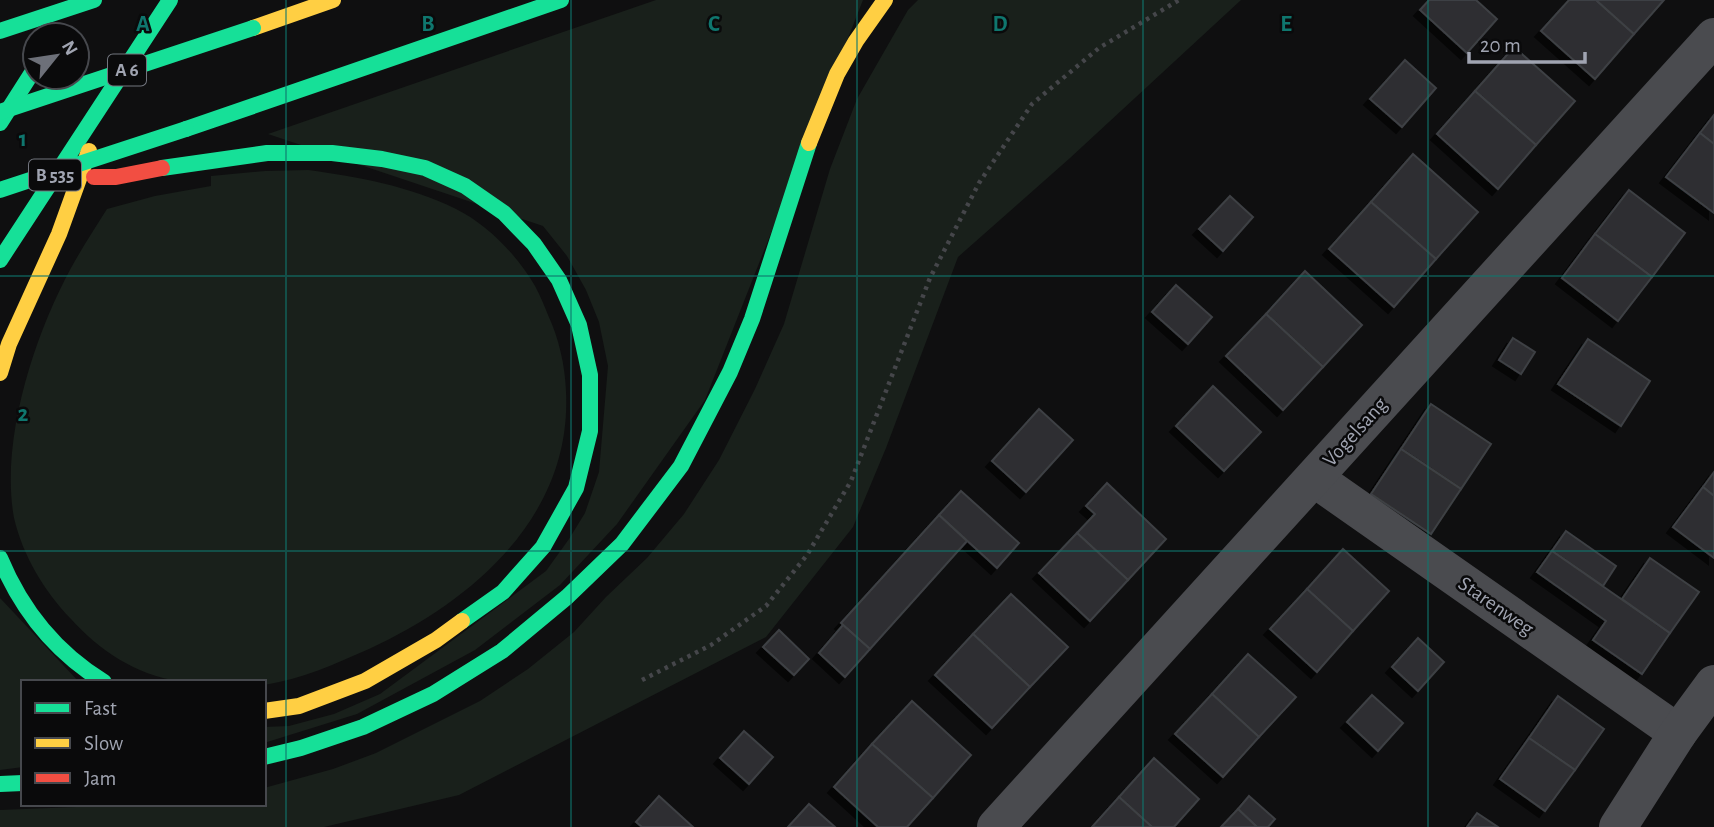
<svg xmlns="http://www.w3.org/2000/svg" width="1714" height="827" font-family="'Alegreya Sans',sans-serif">
  <style>
    .green { fill: #19201b }
    .building { fill: #2e2e30; stroke: #3e4044; stroke-width: 2; filter: url(#shadow) }
    .lines { fill: none; stroke-linecap: round; stroke-linejoin: round }
    .path { stroke: #45464a; stroke-width: 4.5; stroke-dasharray: 3.5 5; stroke-linecap: butt }
    .street { stroke: #4a4b4f; stroke-width: 38 }
    .fast { stroke: #16e098; stroke-width: 16 }
    .slow { stroke: #ffcf43; stroke-width: 16 }
    .fast-bridge { stroke: #16e098; stroke-width: 16 }
    .jam-bridge { stroke: #f24e42; stroke-width: 16 }
    .grid { fill: none; stroke: #0f766e; stroke-width: 2; stroke-opacity: 0.55 }
    .labels { text-anchor: middle; dominant-baseline: central; stroke-width: 5; stroke-linejoin: round; paint-order: stroke }
    .shield { fill: #0a0a0b; stroke: #73767f; stroke-width: 2 }
    .shield-label { font-size: 19px; font-weight: bold; fill: #a0a4b1 }
    .street-label { font-size: 21px; fill: #a0a4b1; stroke: #0a0a0b }
    .grid-label { font-size: 23px; text-anchor: middle; font-weight: bold; fill: #0f766e; stroke: #0a0a0b; stroke-width: 5; stroke-linejoin: round; paint-order: stroke }
  </style>
  <defs>
    <filter id="shadow"><feDropShadow dx="-6" dy="6" stdDeviation="0" flood-color="#0009"/></filter>
  </defs>
  <rect width="100%" height="100%" fill="#0f0f10"/>
  <g class="green">
    <path d="M656 0H863L705 400 617 524 560 585 475 650 357 714 264 743V727L289 726 334 714 380 694 546 571 569 539 585 513 599 472 608 366 599 322 586 290 567 256 543 226 268 134Z"/>
    <path d="M918 0H1241L1070 158 958 257 886 448 853 527 766 637 459 795 324 827H0V810L152 804H264V788L333 769 376 753 480 701 528 669 574 632 606 597 647 558 684 514 719 460 755 389 784 324 830 169 857 99 908 10Z"/>
    <path d="M308 170C358 177 410 186 456 209 488 225 517 255 535 286 540 295 544 305 548 315 559 339 565 365 566 392 572 516 473 601 369 649 335 664 302 679 264 685V682C245 682 225 682 206 682 197 682 188 683 179 681 136 675 99 650 71 619 44 591 23 556 14 518 0 441 34 336 71 268 82 248 95 228 107 209L155 196 211 186V176L265 171Z"/>
    <path d="M0 598 79 682H23V767L0 770Z"/>
  </g>
  <g class="building">
    <path d="M1429 0H1476L1497 19 1467 53 1420 10Z"/>
    <path d="M1569 0H1596L1634 34 1595 79 1541 31Z"/>
    <path d="M1596 0H1664L1634 34Z"/>
    <path d="M1514 47 1575 101 1536 145 1475 91Z"/>
    <path d="M1405 60 1436 88 1402 127 1370 99Z"/>
    <path d="M1475 91 1536 145 1498 189 1437 134Z"/>
    <path d="M1714 115V144L1700 133Z"/>
    <path d="M1700 133 1714 144V213L1666 177Z"/>
    <path d="M1413 154 1478 212 1436 259 1371 202Z"/>
    <path d="M1629 190 1685 233 1652 277 1595 234Z"/>
    <path d="M1230 196 1253 217 1223 251 1199 229Z"/>
    <path d="M1371 202 1436 259 1394 307 1329 249Z"/>
    <path d="M1595 234 1652 277 1618 321 1562 278Z"/>
    <path d="M1305 271 1362 325 1323 367 1266 314Z"/>
    <path d="M1176 285 1212 317 1188 344 1152 312Z"/>
    <path d="M1266 314 1323 367 1283 410 1226 356Z"/>
    <path d="M1513 338 1535 352 1521 374 1499 360Z"/>
    <path d="M1588 339 1650 381 1621 426 1558 384Z"/>
    <path d="M1213 386 1261 432 1224 471 1176 426Z"/>
    <path d="M1431 404 1491 444 1461 489 1401 449Z"/>
    <path d="M1039 409 1073 440 1026 492 992 461Z"/>
    <path d="M1401 449 1461 489 1431 534 1371 494Z"/>
    <path d="M1714 472V496L1703 487Z"/>
    <path d="M1107 483 1166 539 1128 580 1077 533 1095 514 1086 506Z"/>
    <path d="M1703 487 1714 496V558L1673 527Z"/>
    <path d="M961 491 1019 543 997 568 939 515Z"/>
    <path d="M939 515 967 541 870 649 841 623Z"/>
    <path d="M1566 531 1616 566 1603 586 1552 551Z"/>
    <path d="M1077 533 1128 580 1090 621 1039 573Z"/>
    <path d="M1343 549 1389 591 1353 631 1307 589Z"/>
    <path d="M1552 551 1670 633 1642 674 1593 640 1606 621 1537 572Z"/>
    <path d="M1650 558 1699 592 1670 633 1622 599Z"/>
    <path d="M1307 589 1353 631 1317 672 1270 629Z"/>
    <path d="M1011 594 1068 647 1030 687 973 634Z"/>
    <path d="M843 625 870 649 845 677 819 653Z"/>
    <path d="M779 630 809 659 794 675 763 647Z"/>
    <path d="M973 634 1030 687 992 728 935 675Z"/>
    <path d="M1418 638 1444 662 1418 691 1392 667Z"/>
    <path d="M1248 654 1296 697 1259 737 1212 694Z"/>
    <path d="M1212 694 1259 737 1223 777 1175 734Z"/>
    <path d="M1372 695 1403 723 1378 751 1347 722Z"/>
    <path d="M1558 696 1604 729 1575 770 1529 738Z"/>
    <path d="M912 701 971 755 933 798 872 744Z"/>
    <path d="M744 731 773 757 749 784 720 758Z"/>
    <path d="M1529 738 1575 770 1545 811 1500 779Z"/>
    <path d="M872 744 933 798 907 827H878L834 787Z"/>
    <path d="M1154 758 1199 799 1174 827H1152L1119 797Z"/>
    <path d="M659 796 693 827H642L636 822Z"/>
    <path d="M1249 796 1275 819 1268 827H1257L1238 809Z"/>
    <path d="M1119 797 1152 827H1092Z"/>
    <path d="M809 804 835 827H788Z"/>
    <path d="M1238 809 1257 827H1221Z"/>
    <path d="M1477 813 1498 827H1467Z"/>
  </g>
  <g class="lines">
    <path class="path" d="M642 680 711 645 766 606 807 555 851 481 930 278 979 183 1032 104 1099 48 1179 0"/>
    <g class="street">
      <path d="M1314 478 1678 733"/>
      <path d="M996 827 1714 37"/>
      <path d="M1618 827 1678 733 1714 684"/>
    </g>
    <g class="fast">
      <path d="M0 123 35 68"/>
      <path d="M186 129 561 0"/>
      <path d="M162 168 267 153H332L382 159 425 168 465 186 504 213 534 244 559 280 579 325 590 375V431L576 488 543 547 503 592 462 621"/>
      <path d="M0 190 33 179"/>
      <path d="M0 260 170 0"/>
      <path d="M0 558C22 611 55 652 104 682"/>
      <path d="M264 757 301 748 363 727 433 694 502 651 567 597 622 544 681 466 730 372 752 319 809 143"/>
      <path d="M0 784 23 783"/>
    </g>
    <g class="slow">
      <path d="M253 28 333 0"/>
      <path d="M809 143 837 74 856 41 885 0"/>
      <path d="M0 373 9 344 59 234 89 151"/>
      <path d="M264 711 299 706 365 681 436 640 462 621"/>
    </g>
    <g class="fast-bridge">
      <path d="M0 31 94 0"/>
      <path d="M0 112 253 28"/>
      <path d="M33 179 186 129"/>
    </g>
    <path class="jam-bridge" d="M94 177H116L162 168"/>
  </g>
  <path class="grid" d="M286 0V827M571 0V827M857 0V827M1143 0V827M1428 0V827M0 276H1714M0 551H1714"/>
  <g class="labels">
    <g class="shield">
      <rect x="108" y="54.5" width="38" height="31" rx="5"/>
      <rect x="29" y="159.5" width="52" height="31" rx="5"/>
    </g>
    <g class="shield-label">
      <text x="127" y="70">A 6</text>
      <text x="55" y="175">B 535</text>
    </g>
    <g class="street-label">
      <text transform="translate(1355 432) rotate(-48)">Vogelsang</text>
      <text transform="translate(1496 606) rotate(35)">Starenweg</text>
    </g>
  </g>
  <g class="grid-label">
    <text x="143" y="31">A</text>
    <text x="428" y="31">B</text>
    <text x="714" y="31">C</text>
    <text x="1000" y="31">D</text>
    <text x="1286" y="31">E</text>
    <text x="23" y="146">1</text>
    <text x="23" y="421">2</text>
  </g>
  <rect x="21" y="680" width="245" height="126" fill="#0a0a0b" stroke="#46484d" stroke-width="2"/>
  <rect x="35" y="703" width="35" height="10" fill="#16e098" stroke="#46484d" stroke-width="2"/>
  <text x="84" y="715" font-size="21" fill="#a0a4b1">Fast</text>
  <rect x="35" y="738" width="35" height="10" fill="#ffcf43" stroke="#46484d" stroke-width="2"/>
  <text x="84" y="750" font-size="21" fill="#a0a4b1">Slow</text>
  <rect x="35" y="773" width="35" height="10" fill="#f24e42" stroke="#46484d" stroke-width="2"/>
  <text x="84" y="785" font-size="21" fill="#a0a4b1">Jam</text>
  <g transform="translate(56 56) rotate(60)"><circle r="33" fill="#0a0a0b" stroke="#46484d" stroke-width="2"/>
  <path d="M0-5L12 26L0 18L-12 26Z" fill="#6d7079"/>
  <text y="-10" font-size="19" font-weight="bold" text-anchor="middle" fill="#a0a4b1">N</text>
  </g>
  <path d="M1469 52v10h116v-10" fill="none" stroke="#a0a4b1" stroke-width="3.5"/>
  <text x="1480" y="52" font-size="21" fill="#a0a4b1" stroke="#0a0a0b" stroke-width="5" paint-order="stroke">20 m</text>
</svg>
